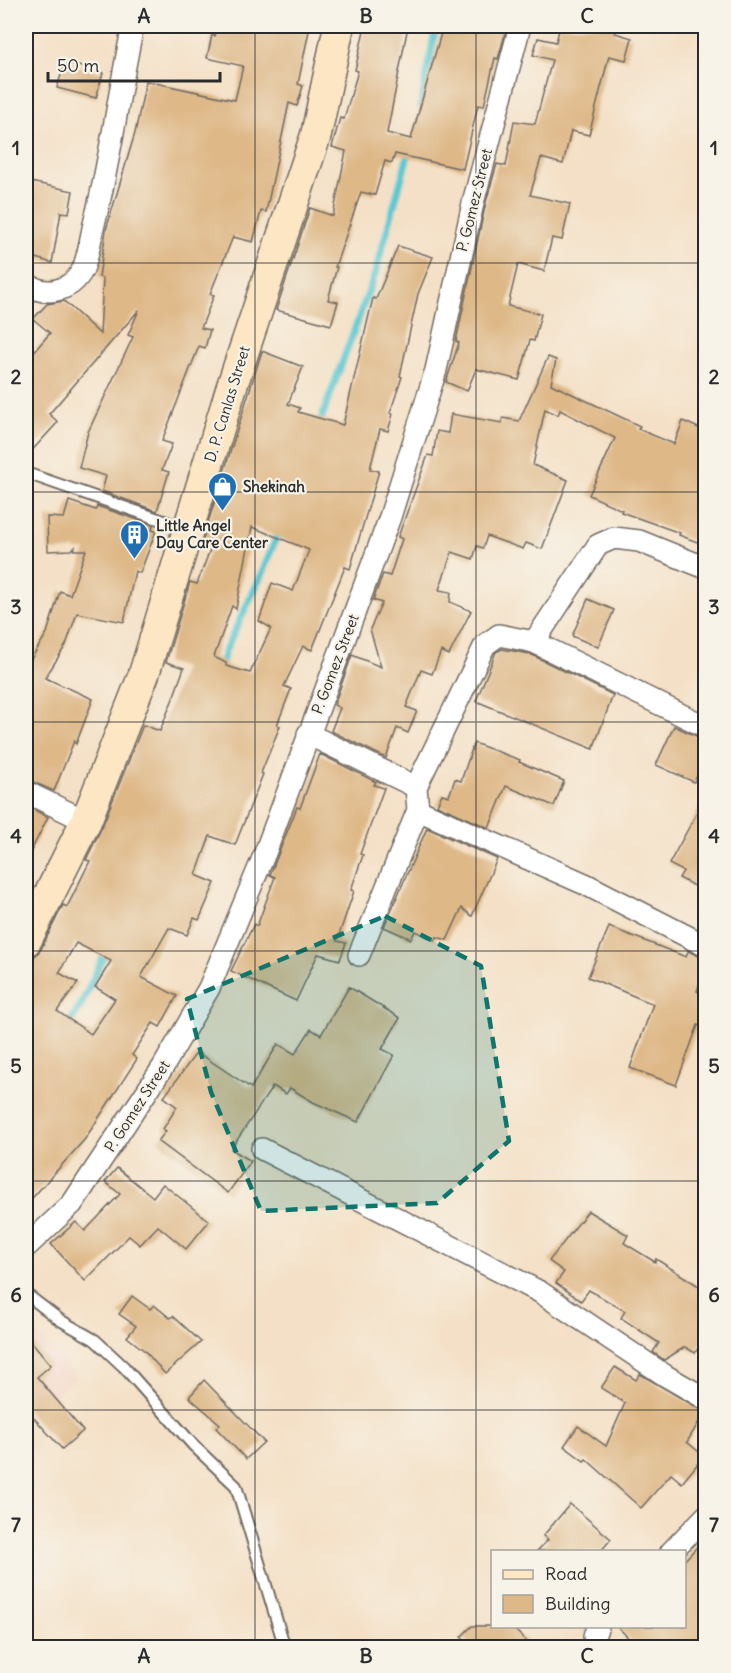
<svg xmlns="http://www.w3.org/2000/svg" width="731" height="1673" font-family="Delius,sans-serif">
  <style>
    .built { fill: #f6d2c4 }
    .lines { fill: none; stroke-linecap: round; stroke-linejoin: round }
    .stream { stroke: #5cc8d2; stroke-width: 7 }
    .building { fill: #deb887; fill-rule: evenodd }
    .service-casing { stroke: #716a61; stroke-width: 14 }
    .minor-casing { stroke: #716a61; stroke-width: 24 }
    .secondary-casing { stroke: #716a61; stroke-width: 33 }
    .service { stroke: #fff; stroke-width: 10 }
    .minor { stroke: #fff; stroke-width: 21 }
    .secondary { stroke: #fce6c4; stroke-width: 30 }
    .marked { fill: #0f766e; fill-opacity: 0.2; stroke: #0f766e; stroke-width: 4.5; stroke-dasharray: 12 8; stroke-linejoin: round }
    .grid { fill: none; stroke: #2b2b2b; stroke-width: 1.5; stroke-opacity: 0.55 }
    .labels { text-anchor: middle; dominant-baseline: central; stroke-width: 4.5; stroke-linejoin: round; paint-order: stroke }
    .street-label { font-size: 15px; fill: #2b2b2b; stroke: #f7f3e8 }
    .poi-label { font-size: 15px; font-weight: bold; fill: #2b2b2b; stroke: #f7f3e8; text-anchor: start }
    .neatline { fill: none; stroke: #2b2b2b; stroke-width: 2 }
    .grid-label { font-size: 20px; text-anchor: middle; font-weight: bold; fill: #2b2b2b }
  </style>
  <rect width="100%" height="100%" fill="#f7f3e8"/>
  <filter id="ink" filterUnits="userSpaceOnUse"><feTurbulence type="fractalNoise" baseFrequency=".0167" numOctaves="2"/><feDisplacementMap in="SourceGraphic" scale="12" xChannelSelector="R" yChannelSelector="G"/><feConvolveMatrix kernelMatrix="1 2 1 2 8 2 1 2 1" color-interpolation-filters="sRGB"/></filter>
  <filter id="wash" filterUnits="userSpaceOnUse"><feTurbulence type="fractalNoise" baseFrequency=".008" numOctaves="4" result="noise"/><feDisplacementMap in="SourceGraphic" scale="24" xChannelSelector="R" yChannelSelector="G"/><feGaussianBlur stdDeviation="1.35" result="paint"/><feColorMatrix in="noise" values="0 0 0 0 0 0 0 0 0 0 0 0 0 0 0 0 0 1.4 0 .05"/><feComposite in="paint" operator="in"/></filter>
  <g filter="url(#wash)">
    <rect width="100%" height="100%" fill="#f4e0c6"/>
    <path class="built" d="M26 1321 77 1377 26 1420Z"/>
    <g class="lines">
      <g class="stream">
        <path d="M421 106 436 26"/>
        <path d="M319 425 375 274 410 148"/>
        <path d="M220 670 225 651 261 576 280 528"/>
        <path d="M67 1027 81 1005 107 949"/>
      </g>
    </g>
    <g id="blocks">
      <g class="building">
        <path d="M217 26H310L298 84 303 86 297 106 289 103 266 212 261 211 253 242 233 237 210 294 214 295 201 328 210 330 205 348 199 346 162 441 172 444 162 470 169 472 157 511 102 491 106 476 79 468 88 432 133 337 128 335 139 310 49 414 58 422 26 457V361L50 333 33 319 47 304 64 301 100 334 103 278 99 277 106 230 135 133 146 81 235 100 243 66 207 58 212 35 215 36Z"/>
        <path d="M365 26H408L387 133 411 139 443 26H486L506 31 498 59 495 58 484 106 478 105 463 169 395 154 392 163 385 161 375 195 361 192 335 267H337L328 300 338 302 331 325 276 310 310 208 333 216 346 151 332 147 340 118 344 119 358 71 355 70Z"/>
        <path d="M560 26H617L615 33 632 38 626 60 609 56 589 135 571 131 563 164 541 158 530 195 570 204 562 240 552 238 544 271 518 264 508 306 541 314 534 341 530 340 519 380 476 369 467 391 446 382 459 343 456 341 486 202 497 164 506 166 514 121 535 124 552 60 533 55 538 38 556 42Z"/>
        <path d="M65 62 103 73 96 98 57 88Z"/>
        <path d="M26 181 73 191 69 213 61 212 52 263 26 255Z"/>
        <path d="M398 246 433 257 418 294 400 376 402 377 390 413 393 414 388 431 380 429 370 469 379 471 350 569 345 567 312 650 303 646 284 686 291 689 277 725 280 726 261 773 263 774 235 845 210 836 196 875 215 883 199 920 194 918 187 935 169 928 141 977 177 996 160 1027 153 1023 132 1055 137 1059 85 1139 26 1205V958L35 956 41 949 63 905 67 907 90 861 86 860 102 827 143 725 160 731 172 701 184 668 166 662 190 582 197 584 211 547 201 545 262 351 303 367 288 404 300 408 298 412 343 425 373 298 376 299ZM252 527 309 550 293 591 272 583 259 621 271 628 250 673 226 666V663L214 657 232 606 236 609ZM76 943 111 961 95 987 115 999 91 1034 57 1011 78 983 59 973Z"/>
        <path d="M548 357 556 360 551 384 640 426 638 429 674 444 683 421 705 431V545L679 535 680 533 621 512 622 510 589 495 615 438 560 410 558 415 545 409 533 465 568 480 542 549 526 543 523 549 487 536 483 548 477 546 473 559 452 552 439 590 451 592 450 602 471 611 449 655 441 651 432 674 421 670 406 707 417 711 408 733 397 728 386 758 331 731 340 708 334 705 352 655 381 667 370 629 382 603 373 600 383 574 390 576 402 539 398 537 428 455 433 456 437 431 448 433 451 414 502 423 503 418 519 421Z"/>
        <path d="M69 501 96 510 97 506 153 525 152 530 156 531 140 573 135 571 124 622 77 613 66 645 45 678 93 699 76 744 74 741 54 791 26 779V667L47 633 60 591 70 595 86 550H74L75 547 71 550 48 551 47 517 64 518Z"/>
        <path d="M588 599 614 610 598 647 572 636Z"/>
        <path d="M502 649 530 654 613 695 593 749 476 701 496 652Z"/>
        <path d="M674 726 705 740V757L694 782 656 765Z"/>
        <path d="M474 743 520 760 519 762 564 781 554 806 506 786 489 828 437 805 442 794 449 796 455 779 461 781Z"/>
        <path d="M320 754 376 782 374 785 384 788 360 854 363 855 351 890 354 891 337 941 346 943 340 960 318 954 296 1001 231 971 254 924 257 926 275 877 270 875 297 807 300 808Z"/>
        <path d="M705 798V892L679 878 683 871 669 864Z"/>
        <path d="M26 806 48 817 26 861Z"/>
        <path d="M427 828 497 859 472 916 462 908 447 940 437 937 435 940 415 931 411 939 384 927Z"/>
        <path d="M609 927 686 957 688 951 705 959V968L697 991 705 995V1028L698 1025 676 1085 630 1068 653 1004 588 977Z"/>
        <path d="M349 987 400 1018 382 1049 394 1055 358 1122 313 1102 290 1088 286 1094 273 1086 231 1149 251 1161 228 1193 158 1141 166 1131 163 1129 177 1107 164 1097 197 1052 251 1088 278 1044 295 1054 311 1029 321 1035Z"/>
        <path d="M117 1168 153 1197 163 1184 209 1221 186 1249 158 1226 140 1245 129 1236 85 1281 51 1244 76 1222 85 1231 120 1194 105 1182Z"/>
        <path d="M588 1211 628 1235 624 1243 655 1262 656 1259 705 1290V1338L695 1353 685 1347 664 1360 653 1352 659 1343 621 1318 625 1311 589 1290 581 1301 556 1283 564 1272 549 1261Z"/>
        <path d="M132 1296 150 1309 154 1305 170 1318 173 1316 201 1342 165 1374 145 1351 127 1337 136 1326 119 1314Z"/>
        <path d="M26 1335 51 1365 37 1377 83 1431 62 1449 26 1409Z"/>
        <path d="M615 1367 636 1380 640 1374 705 1412 687 1442 704 1456 682 1483 671 1474 641 1508 586 1459 584 1461 564 1446 578 1426 606 1446 625 1403 601 1388Z"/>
        <path d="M204 1380 264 1442 246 1459 216 1428 220 1424 189 1397Z"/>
        <path d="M570 1504 611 1539 601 1551H537L548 1540 543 1536Z"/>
        <path d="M705 1538V1647H637L617 1626H684V1561Z"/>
        <path d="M472 1626H511L532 1647H472L461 1637Z"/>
      </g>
    </g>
  </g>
  <g filter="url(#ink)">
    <use href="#blocks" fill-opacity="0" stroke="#716a61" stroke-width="1.5"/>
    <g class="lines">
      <defs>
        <g id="service">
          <path d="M26 473 187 529"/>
          <path d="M26 1294 60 1320 95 1340 124 1367 194 1446 236 1486 285 1648"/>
        </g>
        <g id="minor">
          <path d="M26 283C45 298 72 291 83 269 89 254 91 235 95 220 111 156 119 90 133 26"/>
          <path d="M534 642 706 727"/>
          <path d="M308 734 416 787"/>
          <path d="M26 792 86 821"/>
          <path d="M418 810 585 884 706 946"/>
          <path d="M359 955 418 810 416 787 485 645 499 635 534 642 598 545 614 538 639 541 706 568"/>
          <path d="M262 1149 540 1292 666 1376 706 1399"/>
          <path d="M26 1247 72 1204 163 1067 209 988 265 853 390 517 425 405 436 370 474 199 520 26"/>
          <path d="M671 1552 706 1516"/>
          <path d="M596 1648 594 1636 598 1626"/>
        </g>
        <path id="secondary" d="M26 941 86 821 144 674 231 389 316 135 339 26"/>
      </defs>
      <use href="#service" class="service-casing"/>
      <use href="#minor" class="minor-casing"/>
      <use href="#secondary" class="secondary-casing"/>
      <use href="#service" class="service"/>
      <use href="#minor" class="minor"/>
      <use href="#secondary" class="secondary"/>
    </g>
  </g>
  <path class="marked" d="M385 916 481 966 509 1141 437 1203 261 1211 211 1092 187 999Z"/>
  <path class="grid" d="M255 26V1648M476 26V1648M26 263H706M26 492H706M26 722H706M26 951H706M26 1181H706M26 1410H706"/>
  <defs>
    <symbol id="shop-pin" viewBox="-11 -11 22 30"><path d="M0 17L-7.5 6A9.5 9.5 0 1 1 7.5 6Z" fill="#1f6fb2" stroke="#f7f3e8"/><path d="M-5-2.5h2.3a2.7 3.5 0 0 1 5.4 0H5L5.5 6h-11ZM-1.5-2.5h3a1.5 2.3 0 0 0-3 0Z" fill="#fff"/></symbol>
    <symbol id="building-pin" viewBox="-11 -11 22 30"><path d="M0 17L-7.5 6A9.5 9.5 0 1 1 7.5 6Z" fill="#1f6fb2" stroke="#f7f3e8"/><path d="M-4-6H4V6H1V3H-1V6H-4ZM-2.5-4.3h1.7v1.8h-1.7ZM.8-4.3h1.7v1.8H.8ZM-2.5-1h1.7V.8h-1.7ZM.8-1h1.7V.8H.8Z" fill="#fff"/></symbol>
  </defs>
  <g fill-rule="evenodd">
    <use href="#shop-pin" x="206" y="470" width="33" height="45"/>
    <use href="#building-pin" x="118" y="518" width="33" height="45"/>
  </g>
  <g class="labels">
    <g class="street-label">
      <text transform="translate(474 200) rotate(-76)">P. Gomez Street</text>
      <text transform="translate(227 404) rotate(-73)">D. P. Canlas Street</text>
      <text transform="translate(335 664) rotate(-69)">P. Gomez Street</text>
      <text transform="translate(137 1106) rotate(-57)">P. Gomez Street</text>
    </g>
    <g class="poi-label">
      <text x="243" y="486">Shekinah</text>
      <text x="156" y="525">Little Angel<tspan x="156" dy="17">Day Care Center</tspan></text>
    </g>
  </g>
  <rect width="731" height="1673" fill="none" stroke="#f7f3e8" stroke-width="66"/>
  <rect x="491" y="1550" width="195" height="78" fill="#f7f3e8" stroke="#a5a39c" stroke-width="1.5"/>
  <rect x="503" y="1570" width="30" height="9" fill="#fce6c4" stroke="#a5a39c" stroke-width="1.5"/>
  <text x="545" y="1580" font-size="18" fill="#2b2b2b">Road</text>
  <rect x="503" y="1595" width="30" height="18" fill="#deb887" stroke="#a5a39c" stroke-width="1.5"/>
  <text x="545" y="1610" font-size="18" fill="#2b2b2b">Building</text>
  <path d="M48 72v9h172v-9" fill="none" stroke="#2b2b2b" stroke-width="3"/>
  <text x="57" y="72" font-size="18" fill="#2b2b2b" stroke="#f7f3e8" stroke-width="4.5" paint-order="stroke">50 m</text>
  <rect x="33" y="33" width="665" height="1607" class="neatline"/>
  <g class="grid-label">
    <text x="144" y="23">A</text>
    <text x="366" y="23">B</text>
    <text x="587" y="23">C</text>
    <text x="16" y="155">1</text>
    <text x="714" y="155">1</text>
    <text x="16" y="384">2</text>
    <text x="714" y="384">2</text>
    <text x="16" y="614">3</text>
    <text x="714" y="614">3</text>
    <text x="16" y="843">4</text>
    <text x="714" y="843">4</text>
    <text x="16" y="1073">5</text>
    <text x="714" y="1073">5</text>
    <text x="16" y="1302">6</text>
    <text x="714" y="1302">6</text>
    <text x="16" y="1532">7</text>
    <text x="714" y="1532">7</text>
    <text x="144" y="1663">A</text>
    <text x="366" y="1663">B</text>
    <text x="587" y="1663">C</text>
  </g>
</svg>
